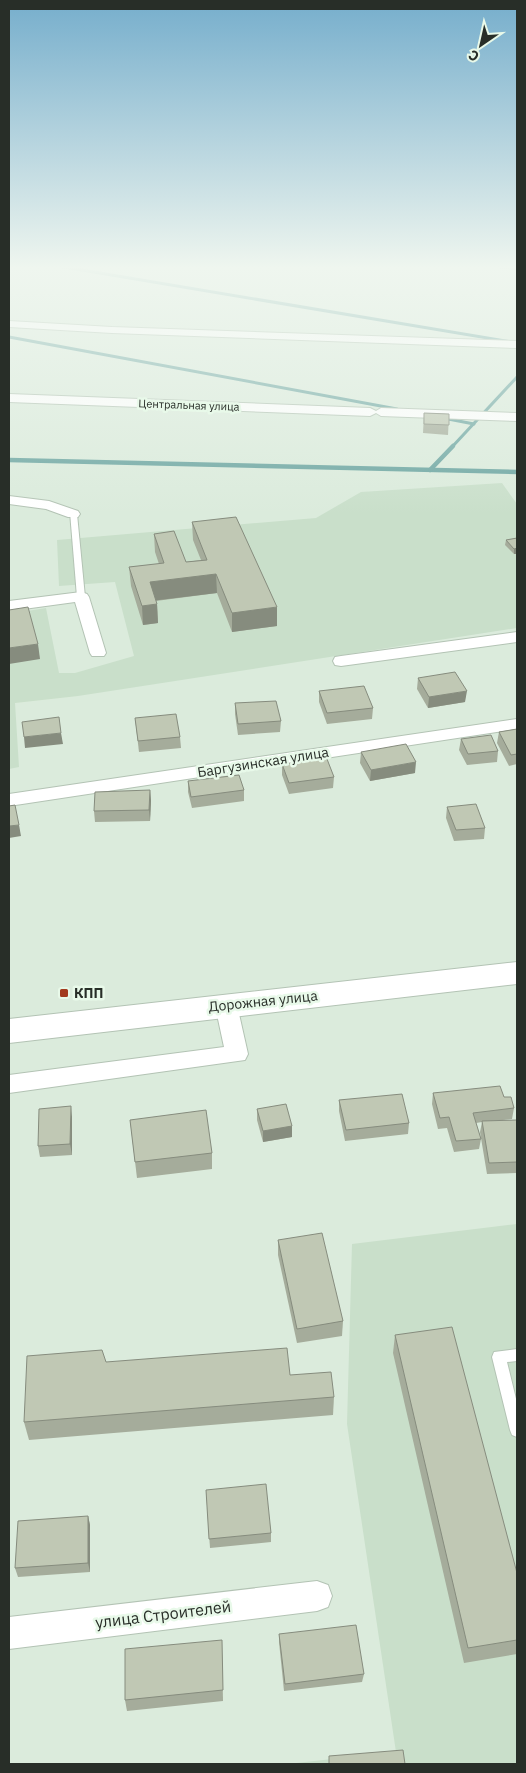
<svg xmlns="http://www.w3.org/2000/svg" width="526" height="1773" font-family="'IBM Plex Sans',sans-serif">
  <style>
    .built { fill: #c9dfca }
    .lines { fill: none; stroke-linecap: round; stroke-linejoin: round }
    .stream-far1 { stroke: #6ca5a1; stroke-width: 3 }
    .stream { stroke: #6ca5a1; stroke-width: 4.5 }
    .service-casing { stroke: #b3c3b4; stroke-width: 2 }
    .minor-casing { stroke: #b3c3b4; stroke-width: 2 }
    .primary-casing { stroke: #b3c3b4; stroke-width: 2 }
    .service { fill: #fff; fill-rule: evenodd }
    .minor { fill: #fff; fill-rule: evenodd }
    .primary { fill: #fff; fill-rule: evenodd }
    .wall { fill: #a5ac9b }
    .shaded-wall { fill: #868c7e }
    .building { fill: #c0c8b4; stroke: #868c7e }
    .poi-dot { fill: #a23a1e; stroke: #e8f9e9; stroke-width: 2 }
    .labels { text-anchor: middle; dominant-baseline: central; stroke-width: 5; stroke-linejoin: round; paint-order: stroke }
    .far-street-label { font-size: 11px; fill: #282e28; stroke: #e8f9e9 }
    .street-label { font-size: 14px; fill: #282e28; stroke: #e8f9e9 }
    .poi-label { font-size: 14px; font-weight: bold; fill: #282e28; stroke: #e8f9e9; text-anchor: start }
    .near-street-label { font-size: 16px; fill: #282e28; stroke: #e8f9e9 }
  </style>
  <rect width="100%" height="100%" fill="#dbebdc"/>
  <g class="built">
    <path d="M502 483 517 504V628L78 696 15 703 19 767 9 769V614L46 608 59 673H75L134 656 115 582 59 586 57 540 316 518 361 492Z"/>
    <path d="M517 1224V1764H287L396 1752 347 1424 352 1244Z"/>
  </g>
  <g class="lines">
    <g class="stream-far1">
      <path d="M58 266 517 343"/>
      <path d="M496 266 517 269"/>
      <path d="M9 337 397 409"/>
      <path d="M443 418 474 424"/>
      <path d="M452 447 517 377"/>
    </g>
    <g class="stream">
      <path d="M9 460 517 472"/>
      <path d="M430 470 453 446"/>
    </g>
    <defs>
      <g id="service">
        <path d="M70 512 77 514 85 597 81 599 77 597Z"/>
        <path d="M517 1349V1361L507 1362 517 1403V1437L512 1435 510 1430 492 1357 494 1352Z"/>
      </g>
      <g id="minor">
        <path d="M9 321 112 327 517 341V348L112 333 9 327Z"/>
        <path d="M9 394 370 408 376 411 381 408 517 413V421L381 416 376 413 370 416 9 402Z"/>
        <path d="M9 496 49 501 78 511 80 514 78 517H68L46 509 9 504Z"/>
        <path d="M81 592 87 594 89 597 106 653 104 656H92L90 653 75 602 9 611V601Z"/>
        <path d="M517 632V642L341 666 335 665 333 661 335 657 341 656Z"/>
        <path d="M517 719V729L9 806V794Z"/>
        <path d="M226 997 234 999 237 1005 248 1054 245 1060 9 1093V1075L224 1047 215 1005 218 999Z"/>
        <path d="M317 1581 328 1585 332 1596 328 1607 317 1611 9 1649V1617Z"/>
      </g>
      <path id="primary" d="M517 962V984L9 1043V1019Z"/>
    </defs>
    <use href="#service" class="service-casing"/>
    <use href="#minor" class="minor-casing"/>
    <use href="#primary" class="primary-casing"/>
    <use href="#service" class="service"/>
    <use href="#minor" class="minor"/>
    <use href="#primary" class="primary"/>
  </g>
  <g class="wall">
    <path d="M424 413 449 414 448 435 423 433Z"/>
    <path d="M192 522 277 626 232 632 217 593 156 601 157 604 158 623 143 625 131 586 129 567 159 564 155 552 154 534 186 562 201 560 193 540Z"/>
    <path d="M517 538V554H514L505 545 506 540Z"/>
    <path d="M418 678 465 702 428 708 417 689Z"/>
    <path d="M319 691 373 708 372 719 327 724 319 702Z"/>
    <path d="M235 703 281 721 280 732 238 735 235 714Z"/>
    <path d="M135 718 180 737 181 748 139 752Z"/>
    <path d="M517 729V764L509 766 497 743 499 732Z"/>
    <path d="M461 739 498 751 497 762 467 765 459 750Z"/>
    <path d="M361 752 415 773 370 781 360 763Z"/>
    <path d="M282 764 334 777 333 788 289 794 282 775Z"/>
    <path d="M188 781 244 790V801L192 808 188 792Z"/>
    <path d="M150 790 151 801 150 821 95 822 94 811Z"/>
    <path d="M447 807 485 828 484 839 454 841 446 818Z"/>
    <path d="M433 1093 504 1097 514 1108 512 1119 494 1121 517 1120V1173L487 1174 480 1132 482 1122 476 1123 481 1139 479 1149 454 1152 447 1128 438 1129 432 1104Z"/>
    <path d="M339 1100 409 1123 408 1134 345 1141 339 1111Z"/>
    <path d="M257 1109 292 1126V1137L263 1142 257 1120Z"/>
    <path d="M72 1117V1155L40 1157 38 1146Z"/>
    <path d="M130 1120 212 1153V1169L137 1178Z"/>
    <path d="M278 1240 343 1321 342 1336 297 1343 278 1255Z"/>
    <path d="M395 1335 517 1573V1654L464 1663 393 1353Z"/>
    <path d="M106 1362 290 1375 334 1397 333 1415 29 1440 24 1422Z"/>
    <path d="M206 1490 271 1533V1542L210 1548Z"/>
    <path d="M88 1516 90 1525V1572L18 1577 15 1568Z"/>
    <path d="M279 1634 364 1674 362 1682 284 1691 279 1642Z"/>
    <path d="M222 1652 223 1701 127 1711 125 1700Z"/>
  </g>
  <g class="shaded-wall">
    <path d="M517 548V554H514V549Z"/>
    <path d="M216 574 217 593 151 601 150 582Z"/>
    <path d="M157 604 158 623 143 625 142 606Z"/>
    <path d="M277 607V626L232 632V613Z"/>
    <path d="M38 644 40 659 9 664V648Z"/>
    <path d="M467 691 465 702 428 708 429 697Z"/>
    <path d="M61 733 63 744 25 748 24 737Z"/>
    <path d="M416 762 415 773 370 781 371 770Z"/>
    <path d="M150 790 151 801 150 821 149 810Z"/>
    <path d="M19 825 21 836 9 838V826Z"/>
    <path d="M71 1106 72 1117V1155L70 1144Z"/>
    <path d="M292 1126V1137L263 1142V1131Z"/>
    <path d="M88 1516 90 1525V1572L88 1563Z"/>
  </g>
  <g class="building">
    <path d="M424 413 449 414V425L424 424Z"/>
    <path d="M236 517 277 607 232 613 216 574 150 582 157 604 142 606 129 567 164 563 154 534 174 531 186 562 207 560 192 522Z"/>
    <path d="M517 538V548L514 549 506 540Z"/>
    <path d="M28 607 38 644 9 648V610Z"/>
    <path d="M455 672 467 691 429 697 418 678Z"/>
    <path d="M364 686 373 708 327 713 319 691Z"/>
    <path d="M276 701 281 721 238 724 235 703Z"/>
    <path d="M176 714 180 737 138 741 135 718Z"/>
    <path d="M59 717 61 733 24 737 22 722Z"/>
    <path d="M517 729V754L511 755 499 732Z"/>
    <path d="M491 735 498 751 468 754 461 739Z"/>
    <path d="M406 744 416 762 371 770 361 752Z"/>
    <path d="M327 759 334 777 289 783 282 764Z"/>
    <path d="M239 775 244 790 191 797 188 781Z"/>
    <path d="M150 790 149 810 94 811 95 792Z"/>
    <path d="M476 804 485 828 456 830 447 807Z"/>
    <path d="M15 805 19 825 9 826V806Z"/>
    <path d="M500 1086 504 1097H511L514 1108 473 1113 481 1139 456 1141 449 1117 440 1118 433 1093Z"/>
    <path d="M402 1094 409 1123 346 1130 339 1100Z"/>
    <path d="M286 1104 292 1126 263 1131 257 1109Z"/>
    <path d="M71 1106 70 1144 38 1146 39 1109Z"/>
    <path d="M206 1110 212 1153 135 1162 130 1120Z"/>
    <path d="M517 1120V1162L489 1163 482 1121Z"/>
    <path d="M322 1233 343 1321 297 1329 278 1240Z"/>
    <path d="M452 1327 517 1573V1640L468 1648 395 1335Z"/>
    <path d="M287 1348 290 1375 331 1372 334 1397 24 1422 27 1356 102 1350 106 1362Z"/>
    <path d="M266 1484 271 1533 209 1539 206 1490Z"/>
    <path d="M88 1516V1563L15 1568 18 1521Z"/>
    <path d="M356 1625 364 1674 285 1684 279 1634Z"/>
    <path d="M222 1640 223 1690 125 1700V1649Z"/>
    <path d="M403 1750 405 1764H329V1756Z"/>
  </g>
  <linearGradient id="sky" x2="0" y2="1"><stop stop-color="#76aecc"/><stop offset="0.52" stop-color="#eff6ef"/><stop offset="1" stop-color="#eff6ef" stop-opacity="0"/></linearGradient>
  <rect width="526" height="514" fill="url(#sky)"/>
  <rect class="poi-dot" x="59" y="988" width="10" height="10" rx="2.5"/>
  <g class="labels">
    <g class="far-street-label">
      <text transform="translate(189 405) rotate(2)">Центральная улица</text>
    </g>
    <g class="street-label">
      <text transform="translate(263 762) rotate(-9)">Баргузинская улица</text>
      <text transform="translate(263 1001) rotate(-6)">Дорожная улица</text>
    </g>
    <g class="poi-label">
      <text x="74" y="993">КПП</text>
    </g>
    <g class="near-street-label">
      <text transform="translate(163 1614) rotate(-7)">улица Строителей</text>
    </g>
  </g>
  <rect width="526" height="1773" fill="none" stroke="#282e28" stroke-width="20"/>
  <g transform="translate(481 45) rotate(214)" stroke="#e8f9e9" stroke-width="4" paint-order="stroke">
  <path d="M0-4L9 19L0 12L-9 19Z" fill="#282e28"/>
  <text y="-8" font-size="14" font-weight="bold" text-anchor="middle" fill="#282e28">С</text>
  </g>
</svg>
